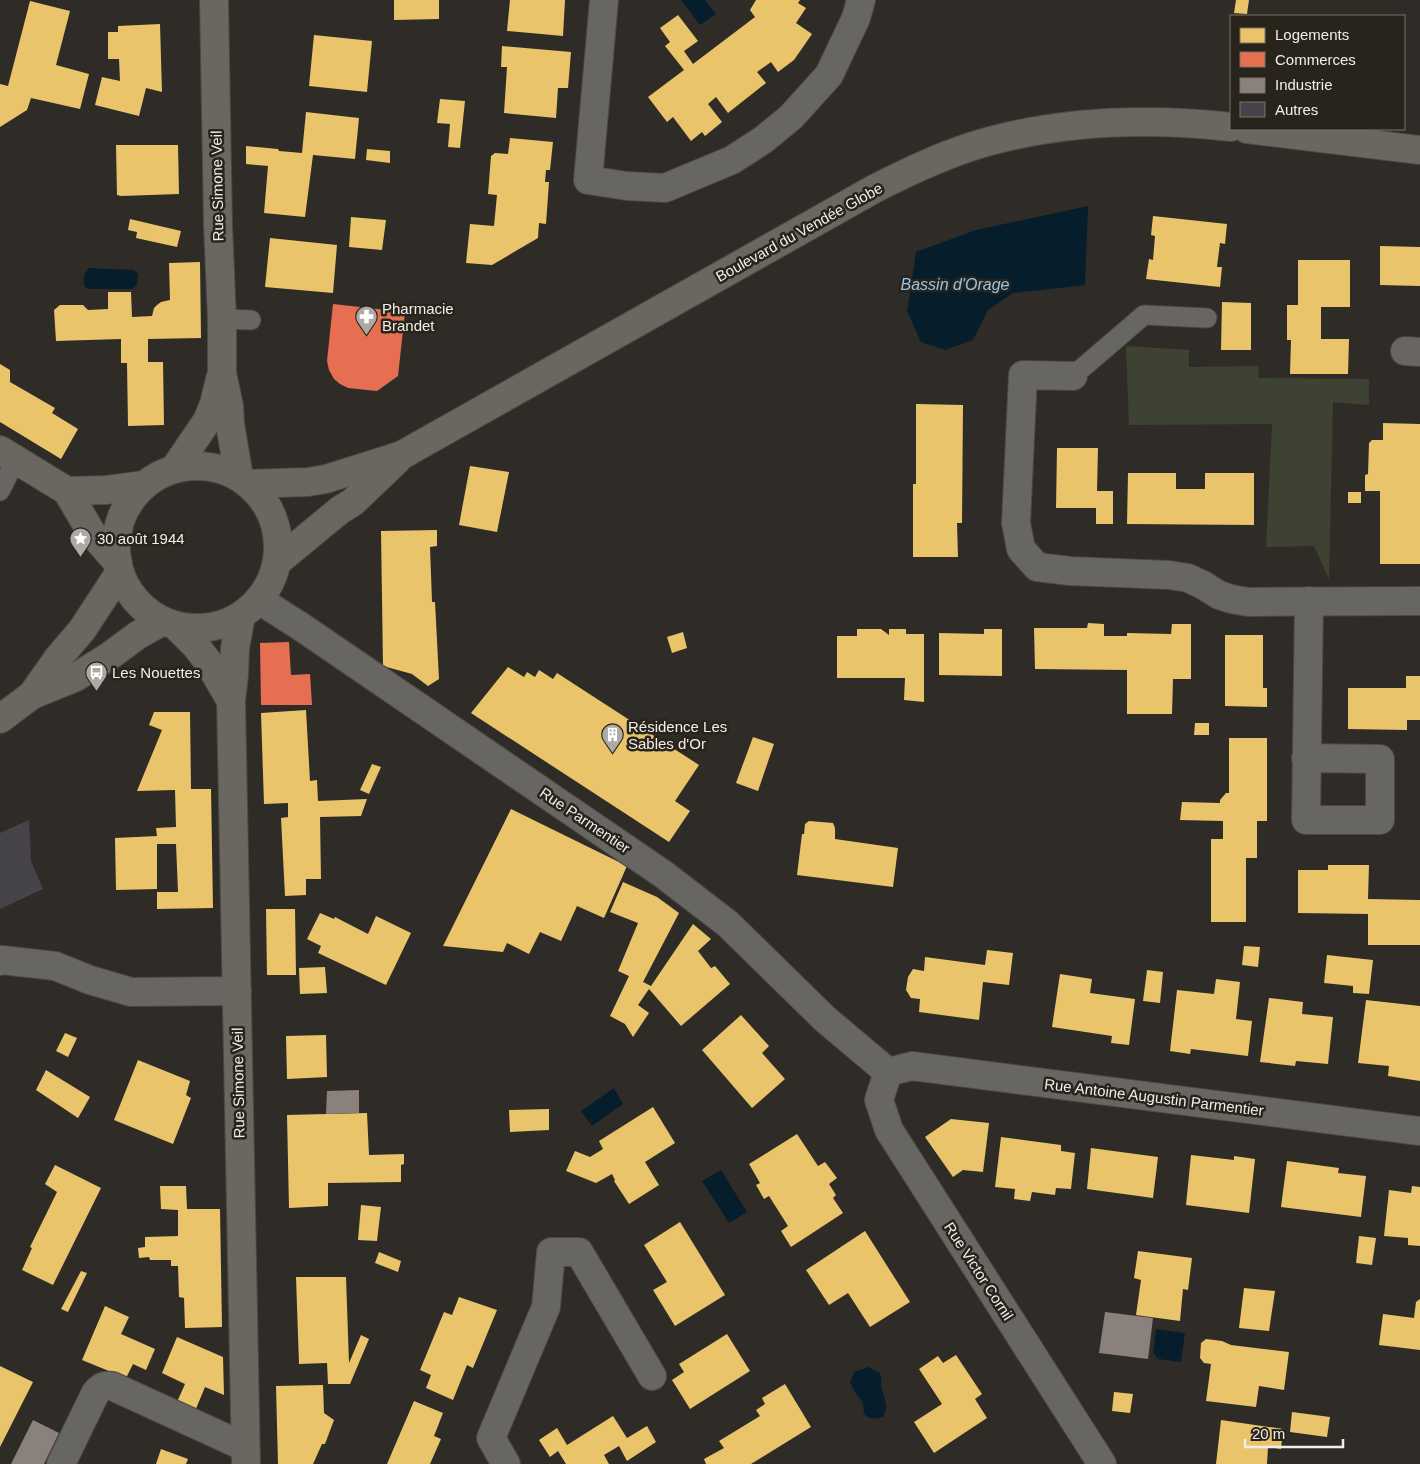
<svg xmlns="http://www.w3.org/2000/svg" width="1420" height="1464" font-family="Arial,sans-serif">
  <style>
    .green { fill: #3d4232 }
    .water { fill: #061d2c }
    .homes { fill: #e9c46a }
    .shops { fill: #e76f51 }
    .industry { fill: #8a817c }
    .building { fill: #464448 }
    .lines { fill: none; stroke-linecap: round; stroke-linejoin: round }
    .lane-casing { stroke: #4b4845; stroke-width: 21 }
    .street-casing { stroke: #4b4845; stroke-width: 30 }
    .secondary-casing { stroke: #4b4845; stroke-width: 30 }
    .lane { stroke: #686663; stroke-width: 19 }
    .street { stroke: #686663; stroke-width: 28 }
    .secondary { stroke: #6a6660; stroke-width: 28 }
    .labels { text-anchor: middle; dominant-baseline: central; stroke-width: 5; stroke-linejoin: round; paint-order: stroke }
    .street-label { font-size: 15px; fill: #f1eee9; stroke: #28231b }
    .poi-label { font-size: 15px; fill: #f1eee9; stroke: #28231b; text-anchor: start }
    .water-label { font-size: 16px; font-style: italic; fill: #91c5ea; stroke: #28231b }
  </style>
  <rect width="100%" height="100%" fill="#2f2c28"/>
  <path class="green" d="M1126 346 1189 350V367L1258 366 1259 378 1369 379V405L1333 402 1329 579 1314 546 1266 547 1272 424 1129 425Z"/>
  <g class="water">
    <path d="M681 0H705L716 14 700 25Z"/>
    <path d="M1088 206 1085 285 1013 293 988 310 973 340 945 350 921 342 907 311 916 252 976 230Z"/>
    <path d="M89 268 134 270 138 274 137 285 132 289H88L84 286V275Z"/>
    <path d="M614 1088 623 1104 592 1126 581 1111Z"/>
    <path d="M721 1170 747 1212 729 1223 702 1181Z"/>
    <path d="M1156 1329 1185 1333 1181 1362 1158 1359 1153 1353Z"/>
    <path d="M868 1367 880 1373C882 1379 881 1383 882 1389 884 1400 890 1406 883 1417 876 1419 869 1420 864 1414L863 1403 854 1391 850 1382 854 1372Z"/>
  </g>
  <g class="homes">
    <path d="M394 0H439V19L394 20Z"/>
    <path d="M510 0H565L563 36 507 31Z"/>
    <path d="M756 0H800L798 3 806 8 796 23 812 34 794 60 778 72 771 62 757 72 766 83 728 113 716 97 708 104 722 122 705 136 702 132 691 141 673 117 667 122 648 97 684 70 665 46 670 42 660 28 678 15 698 41 684 51 693 64 755 17 750 10Z"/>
    <path d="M1236 0H1249L1247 14 1234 13Z"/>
    <path d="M30 1 70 11 56 65 89 74 80 109 31 98 27 110 0 127V84L8 86Z"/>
    <path d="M160 24 162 92 146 88 139 116 95 105 102 77 120 81 119 59H108V32H118V26Z"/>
    <path d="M314 35 372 41 367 92 309 86Z"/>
    <path d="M502 46 571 52 568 88H558L556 118 504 113 507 67H501Z"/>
    <path d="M440 99 465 101 460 148 448 147 450 124 437 123Z"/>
    <path d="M306 112 359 118 355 159 313 155 305 217 264 213 268 166 246 164V146L278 149 279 151 302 153Z"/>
    <path d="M510 138 553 142 550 170H546L545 182H549L546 224 539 223 538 238 492 265 466 263 470 224 494 226 497 195 488 194 491 156 495 153 508 154Z"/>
    <path d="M116 145H178L179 194 121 196 117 195Z"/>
    <path d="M367 149 390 151V163L366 160Z"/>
    <path d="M1153 216 1227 224 1225 244 1220 243 1217 267H1222L1220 287 1146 279 1149 259 1153 260 1155 236 1151 235Z"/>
    <path d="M351 217 386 220 382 250 349 247Z"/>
    <path d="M130 219 181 231 177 247 136 238 137 232 128 230Z"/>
    <path d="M270 238 337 245 333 293 265 287Z"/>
    <path d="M1380 246 1420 247V286L1380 285Z"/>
    <path d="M1298 260H1350V307H1321V339H1349L1348 374H1290L1291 340H1287V305H1298Z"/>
    <path d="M200 262 201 338 148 339V362H163L164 425 128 426 127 363H121V339L56 341 54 310 60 305H83L88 310 108 309V292H131L132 317 152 316 154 308 157 305 161 302 170 300 169 263Z"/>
    <path d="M1222 302 1251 303V350H1221Z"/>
    <path d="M0 364 10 370V382L55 408 52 413 78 429 61 459 0 422Z"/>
    <path d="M916 404 963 405 962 523H957L958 557H913V484H916Z"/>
    <path d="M1383 423 1420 424V564H1380V491H1365V475L1368 474 1369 443 1372 440H1383Z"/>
    <path d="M1057 448H1098L1097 491H1113V524H1096V508H1056Z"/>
    <path d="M470 466 509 472 497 532 459 525Z"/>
    <path d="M1128 473H1176V489H1205V473H1254V525L1127 524Z"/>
    <rect x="1348" y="492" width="13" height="11"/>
    <path d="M437 530V546L430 547 432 602H435L439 679 428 686 412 674 383 666 381 531Z"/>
    <path d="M1088 623 1104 624V636H1127V633L1171 634 1172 624H1191V679H1173L1172 714H1127V670L1035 669 1034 628H1087Z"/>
    <path d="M857 629H881L889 635V629H906V634H924V702L904 700 905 678H837V636H857Z"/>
    <path d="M984 629H1002V676L939 675V633L984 634Z"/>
    <path d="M683 632 687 648 672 653 667 637Z"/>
    <path d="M1225 635H1263V688H1267V707L1225 706Z"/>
    <path d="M508 667 524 677 527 672 535 677 539 670 553 679 557 673 699 765 675 801 690 811 669 842 471 713Z"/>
    <path d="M1406 676H1420V720H1407V730L1348 729V688H1406Z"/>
    <path d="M306 710 310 781 317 780 318 801 367 799 361 816 320 817 321 879H306V895L285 896 281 818 288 817V803L264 804 261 713Z"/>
    <path d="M154 712H190L191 789H211L213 908 157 909V892H178L176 844H157V889L116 890 115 838 157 836 156 828 176 827 175 790 137 791 162 730 149 725Z"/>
    <path d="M1195 723H1209V735H1194Z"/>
    <path d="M753 737 774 744 758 791 736 783Z"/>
    <path d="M1229 738H1267V821H1257V858H1246V922H1211V839H1223V821L1180 820 1182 802 1220 803V800L1226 793H1229Z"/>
    <path d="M372 764 381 767 369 794 360 790Z"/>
    <path d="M511 809 627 866 604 918 577 906 561 941 540 932 529 954 507 943 503 952 443 946Z"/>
    <path d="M809 821 833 823 835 828V839L898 848 893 887 797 875 802 834H804L805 824Z"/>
    <path d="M1328 865H1369L1368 899 1420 900V945H1368V914L1298 913V870H1328Z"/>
    <path d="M623 882 657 897 679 913 643 982 651 986 693 924 711 939 698 951 711 968 715 966 730 984 681 1026 649 989 638 1005 649 1013 633 1037 625 1024 610 1016 629 976 618 971 638 923 610 912Z"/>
    <path d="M266 909H295L296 975H267Z"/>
    <path d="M320 913 334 919 335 917 368 934 376 916 411 933 386 985 318 953 321 946 307 939Z"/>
    <path d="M1244 946 1260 947 1258 967 1242 965Z"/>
    <path d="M987 950 1013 953 1009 985 983 982 979 1020 919 1012 920 999 911 998 906 990 908 977 913 969 924 971 925 957 985 965Z"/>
    <path d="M1327 955 1373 960 1369 994 1353 993V986L1324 983Z"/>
    <path d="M325 967 327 993 300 994 299 968Z"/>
    <path d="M1147 970 1163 972 1160 1003 1143 1001Z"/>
    <path d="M1060 974 1092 979 1090 993 1135 999 1129 1045 1111 1043 1112 1036 1052 1027Z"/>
    <path d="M1216 979 1240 982 1236 1019 1252 1021 1248 1056 1191 1049 1190 1054 1170 1051 1177 990 1214 994Z"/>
    <path d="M1269 998 1303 1002 1302 1014 1333 1017 1328 1064 1296 1061 1295 1066 1260 1062Z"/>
    <path d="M1366 1000 1420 1006V1081L1388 1076 1389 1066 1358 1063Z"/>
    <path d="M741 1015 769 1046 762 1053 785 1079 752 1108 702 1050Z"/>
    <path d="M65 1033 77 1038 68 1057 56 1051Z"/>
    <path d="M326 1035 327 1077 287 1079 286 1036Z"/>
    <path d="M138 1060 190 1081 186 1095 191 1098 173 1144 114 1120Z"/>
    <path d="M46 1070 90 1097 78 1118 36 1090Z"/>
    <path d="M653 1107 675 1143 645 1162 659 1185 629 1204 614 1181 615 1180 612 1174 596 1183 566 1171 575 1151 590 1157 603 1149 599 1141Z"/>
    <path d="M549 1109V1130L510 1132 509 1110Z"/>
    <path d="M367 1113 369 1155 404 1154V1164L401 1165V1182L328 1183V1206L289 1208 287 1115Z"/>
    <path d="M951 1119 989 1123 983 1172 963 1170 953 1177 925 1137Z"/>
    <path d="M797 1134 818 1166 825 1162 837 1178 829 1184 836 1195 833 1198 843 1213 791 1247 781 1231 788 1226 769 1196 764 1199 756 1185 760 1183 749 1164Z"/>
    <path d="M1001 1137 1061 1145V1151L1075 1153 1071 1189 1056 1188 1055 1195 1032 1192 1030 1201 1014 1199 1015 1189 995 1187Z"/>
    <path d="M1091 1148 1158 1157 1153 1198 1087 1189Z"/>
    <path d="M1191 1155 1234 1160V1156L1255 1159 1249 1213 1186 1205Z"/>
    <path d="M1287 1161 1339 1168 1338 1173 1366 1176 1361 1217 1281 1207Z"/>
    <path d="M55 1165 101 1188 53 1285 22 1270 32 1248 30 1247 57 1192 45 1184Z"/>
    <path d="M160 1186H186L187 1209H220L222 1327 185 1328 184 1298 179 1297 178 1266H171V1260H150L149 1257 139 1258 138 1248 145 1247V1237L178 1236V1210L161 1209Z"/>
    <path d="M1412 1186 1420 1187V1246L1408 1245V1238L1384 1236 1389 1190 1411 1193Z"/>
    <path d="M361 1205 381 1207 377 1241 358 1240Z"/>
    <path d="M680 1222 725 1295 675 1326 653 1290 667 1282 644 1245Z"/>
    <path d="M865 1231 910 1302 870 1327 848 1293 829 1305 806 1270Z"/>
    <path d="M1359 1236 1376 1238 1372 1265 1356 1263Z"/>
    <path d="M1138 1251 1192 1258 1188 1290 1183 1289 1180 1321 1136 1315 1141 1280 1134 1278Z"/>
    <path d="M379 1252 401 1261 398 1272 375 1263Z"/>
    <path d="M81 1271 87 1273 68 1312 61 1309Z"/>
    <path d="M296 1277H346L349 1363 361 1335 369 1339 350 1384H328L327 1363 299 1364Z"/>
    <path d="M1244 1288 1275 1291 1269 1331 1239 1328Z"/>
    <path d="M459 1297 497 1310 473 1368 467 1365 453 1400 426 1388 431 1375 420 1370 444 1312 452 1315Z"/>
    <path d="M1420 1299V1350L1379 1345 1383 1314 1414 1318 1416 1302Z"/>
    <path d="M105 1306 129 1317 121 1334 155 1349 146 1370 133 1364 126 1378 82 1360Z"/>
    <path d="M727 1334 750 1371 690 1409 672 1380 684 1372 679 1364Z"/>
    <path d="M177 1337 223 1357 224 1395 205 1387 195 1411 177 1402 185 1384 162 1373Z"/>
    <path d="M1206 1339 1222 1341 1231 1345 1289 1352 1284 1390 1259 1386 1256 1407 1206 1401 1211 1364 1204 1363 1200 1358 1201 1343Z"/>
    <path d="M956 1355 982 1394 975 1399 987 1418 934 1453 914 1422 942 1404 919 1369 938 1356 943 1363Z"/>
    <path d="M0 1366 33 1382 0 1447Z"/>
    <path d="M785 1384 811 1427 751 1464H706L704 1459 724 1448 719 1441 760 1416 756 1410 765 1404 762 1398Z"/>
    <path d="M323 1385 324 1413 334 1420 325 1444H322L313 1464H278L276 1386Z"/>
    <path d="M1114 1392 1133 1394 1130 1413 1112 1411Z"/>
    <path d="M414 1401 443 1413 434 1436 441 1439 430 1464H387Z"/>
    <path d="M1292 1412 1330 1417 1327 1437 1290 1432Z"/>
    <path d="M613 1416 627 1438 647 1426 656 1442 627 1461 619 1446 604 1455 609 1464H566L558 1451 550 1457 539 1440 557 1428 567 1445Z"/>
    <path d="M1221 1420 1283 1429 1281 1449 1268 1447 1267 1464H1216Z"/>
    <path d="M161 1449 188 1459 186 1464H156Z"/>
  </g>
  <g class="shops">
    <path d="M333 304 405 312 398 376 377 391 348 388 340 384 334 379 329 370 327 361Z"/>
    <path d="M289 642 291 675 310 674 312 705H261L260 643Z"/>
  </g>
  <g class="industry">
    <path d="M359 1090V1113L326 1114 327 1091Z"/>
    <path d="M1105 1312 1153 1318 1148 1359 1099 1353Z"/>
    <path d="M33 1420 59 1433 44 1464H11Z"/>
  </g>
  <path class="building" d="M29 820 31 861 43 889 0 909V833Z"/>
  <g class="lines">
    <defs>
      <g id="lane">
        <path d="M222 319 251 320"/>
        <path d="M1073 376 1144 315 1207 318"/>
        <path d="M0 491 16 459"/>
      </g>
      <g id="street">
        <path d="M604 0 588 180 627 186 665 188 732 160 763 140 791 117 829 75 856 18 861 0"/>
        <path d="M1405 351 1420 352"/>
        <path d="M1073 376 1023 375 1016 523 1021 549 1037 567 1070 571 1169 575 1188 578 1203 585 1219 595 1231 599 1248 602 1420 601"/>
        <path d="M259 600 300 626 663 874 728 924 825 1019 888 1072"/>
        <path d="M1306 758 1380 759V820H1306L1309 601"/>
        <path d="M0 961 2 960 55 966 90 980 131 992 237 991"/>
        <path d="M888 1072 912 1066 1420 1131"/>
        <path d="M888 1072 879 1100 889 1130 1102 1464"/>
        <path d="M61 1464 95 1394C100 1387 103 1385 112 1386L245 1447"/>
        <path d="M506 1464 491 1438 546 1307 551 1252H579L652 1376"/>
      </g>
      <g id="secondary">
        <path d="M214 0 218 225 222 319V373L229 406 230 424 239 477"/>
        <path d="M1247 129 1420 150"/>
        <path d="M0 450 67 491 91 532 118 563"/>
        <circle cx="197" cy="547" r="81"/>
        <path d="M175 468 207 421 214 404 220 379"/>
        <path d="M249 484 308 482 326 479 402 455 874 189C911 170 949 152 990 141 1069 120 1150 118 1231 127"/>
        <path d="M67 491 106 490 144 485"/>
        <path d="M277 562 340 510 353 502 397 460"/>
        <path d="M241 616 235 648 234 675 231 701 246 1464"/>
        <path d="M176 626 196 646 209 663 231 701"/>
        <path d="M32 695 58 658 82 630 120 572"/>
        <path d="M0 719 32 695 76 677 108 657 138 635 163 621"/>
      </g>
    </defs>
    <use href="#lane" class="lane-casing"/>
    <use href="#street" class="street-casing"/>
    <use href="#secondary" class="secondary-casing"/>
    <use href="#lane" class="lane"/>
    <use href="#street" class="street"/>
    <use href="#secondary" class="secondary"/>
  </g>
  <defs>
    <symbol id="pharmacy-pin" viewBox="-11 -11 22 30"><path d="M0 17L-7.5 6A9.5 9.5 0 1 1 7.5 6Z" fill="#adaaa5" stroke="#28231b"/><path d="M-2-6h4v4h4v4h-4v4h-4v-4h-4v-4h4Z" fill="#fff"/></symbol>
    <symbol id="sight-pin" viewBox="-11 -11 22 30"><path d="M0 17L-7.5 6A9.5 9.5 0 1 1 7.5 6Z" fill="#adaaa5" stroke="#28231b"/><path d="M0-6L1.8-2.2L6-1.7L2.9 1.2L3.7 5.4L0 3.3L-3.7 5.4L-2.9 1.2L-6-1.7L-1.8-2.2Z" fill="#fff"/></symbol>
    <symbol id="bus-pin" viewBox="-11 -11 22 30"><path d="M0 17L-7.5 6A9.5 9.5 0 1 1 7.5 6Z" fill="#adaaa5" stroke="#28231b"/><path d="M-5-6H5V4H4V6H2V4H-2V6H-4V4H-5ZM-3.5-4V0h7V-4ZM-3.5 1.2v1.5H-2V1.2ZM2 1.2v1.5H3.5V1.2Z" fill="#fff"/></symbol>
    <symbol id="building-pin" viewBox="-11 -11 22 30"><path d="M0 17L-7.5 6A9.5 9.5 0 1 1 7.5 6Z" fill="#adaaa5" stroke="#28231b"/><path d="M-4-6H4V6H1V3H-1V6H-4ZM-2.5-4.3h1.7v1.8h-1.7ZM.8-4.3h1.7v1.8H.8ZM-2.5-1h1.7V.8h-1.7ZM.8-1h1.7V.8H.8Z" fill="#fff"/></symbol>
  </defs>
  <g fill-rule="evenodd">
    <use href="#pharmacy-pin" x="354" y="304" width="25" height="34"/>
    <use href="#sight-pin" x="68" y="526" width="25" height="34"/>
    <use href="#bus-pin" x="84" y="660" width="25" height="34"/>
    <use href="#building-pin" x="600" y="722" width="25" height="34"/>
  </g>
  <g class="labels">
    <g class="street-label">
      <text transform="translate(217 186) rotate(-91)">Rue Simone Veil</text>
      <text transform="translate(799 232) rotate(-29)">Boulevard du Vendée Globe</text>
      <text transform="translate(585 820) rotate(34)">Rue Parmentier</text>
      <text transform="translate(238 1083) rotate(-91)">Rue Simone Veil</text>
      <text transform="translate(1154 1097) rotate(7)">Rue Antoine Augustin Parmentier</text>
      <text transform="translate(979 1271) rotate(57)">Rue Victor Cornil</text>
    </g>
    <g class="poi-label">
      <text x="382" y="308">Pharmacie<tspan x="382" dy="17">Brandet</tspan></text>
      <text x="97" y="538">30 août 1944</text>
      <text x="112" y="672">Les Nouettes</text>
      <text x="628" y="726">Résidence Les<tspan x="628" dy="17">Sables d'Or</tspan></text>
    </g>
    <g class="water-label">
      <text x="955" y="284">Bassin d'Orage</text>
    </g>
  </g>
  <rect x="1230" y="15" width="175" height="115" fill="#28231b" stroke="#78746d"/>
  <rect x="1240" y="28" width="25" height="15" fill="#e9c46a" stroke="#78746d"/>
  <text x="1275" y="40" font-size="15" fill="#f1eee9">Logements</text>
  <rect x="1240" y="52" width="25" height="15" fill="#e76f51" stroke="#78746d"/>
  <text x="1275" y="65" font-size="15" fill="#f1eee9">Commerces</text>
  <rect x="1240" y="78" width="25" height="15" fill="#8a817c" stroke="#78746d"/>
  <text x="1275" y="90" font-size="15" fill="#f1eee9">Industrie</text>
  <rect x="1240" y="102" width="25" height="15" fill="#464448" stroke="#78746d"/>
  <text x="1275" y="115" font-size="15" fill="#f1eee9">Autres</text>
  <path d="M1245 1439v8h98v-8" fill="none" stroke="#f1eee9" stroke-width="2.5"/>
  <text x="1252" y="1439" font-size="15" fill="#f1eee9" stroke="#28231b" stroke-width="4" paint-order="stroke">20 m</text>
</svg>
